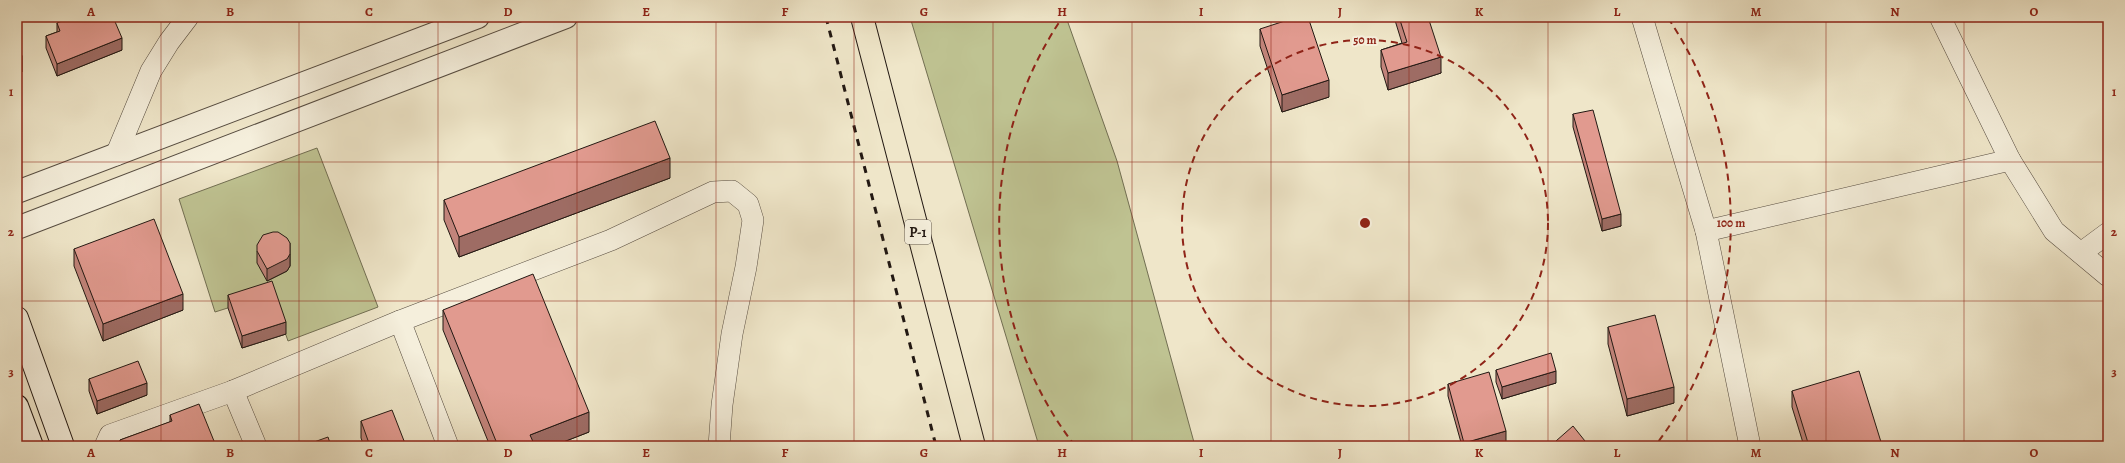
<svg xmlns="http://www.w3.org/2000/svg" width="2125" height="463" font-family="Alegreya,serif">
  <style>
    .green { fill: #bfc392; stroke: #716e52 }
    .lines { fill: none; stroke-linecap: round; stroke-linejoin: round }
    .minor-casing { stroke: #564c40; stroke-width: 22 }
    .tertiary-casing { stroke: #564c40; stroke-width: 24 }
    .secondary-casing { stroke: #231913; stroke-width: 24 }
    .trunk-casing { stroke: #231913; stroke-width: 24 }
    .minor { stroke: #f5efdc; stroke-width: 21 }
    .tertiary { stroke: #f5efdc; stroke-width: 22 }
    .secondary { stroke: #f5efdc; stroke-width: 22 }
    .trunk { stroke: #efe6c9; stroke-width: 22 }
    .rail { stroke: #231913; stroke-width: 3; stroke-dasharray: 7 7; stroke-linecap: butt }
    .wall { fill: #c2847b; stroke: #231913 }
    .shaded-wall { fill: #9e6c64; stroke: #231913 }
    .building { fill: #e19a8f; stroke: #231913 }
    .grid { fill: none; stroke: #8f2418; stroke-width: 1; stroke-opacity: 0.55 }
    .ring { fill: none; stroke: #8f2418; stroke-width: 2; stroke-dasharray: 7 5 }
    .labels { text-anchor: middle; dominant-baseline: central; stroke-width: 4; stroke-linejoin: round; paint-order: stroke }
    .shield { fill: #f5efdc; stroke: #62594f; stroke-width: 1 }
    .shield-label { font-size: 14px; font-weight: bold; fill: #231913 }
    .centre { fill: #8f2418; stroke: #f5efdc; stroke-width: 2 }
    .ring-label { font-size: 12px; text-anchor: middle; font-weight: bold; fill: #8f2418; stroke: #f5efdc; stroke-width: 4; stroke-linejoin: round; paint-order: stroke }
    .neatline { fill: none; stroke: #8f2418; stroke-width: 1.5 }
    .grid-label { font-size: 13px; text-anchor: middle; font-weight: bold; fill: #8f2418 }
  </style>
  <rect width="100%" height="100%" fill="#efe6c9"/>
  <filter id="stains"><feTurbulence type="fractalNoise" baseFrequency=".005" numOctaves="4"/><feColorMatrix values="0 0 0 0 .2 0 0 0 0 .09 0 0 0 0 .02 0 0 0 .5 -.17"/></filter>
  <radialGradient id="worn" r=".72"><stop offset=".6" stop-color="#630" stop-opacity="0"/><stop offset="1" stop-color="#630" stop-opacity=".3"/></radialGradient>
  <g class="green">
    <path d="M910 17H1066L1117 161 1195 446H1039Z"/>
    <path d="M317 148 378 307 288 341 272 294 215 312 179 199Z"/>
  </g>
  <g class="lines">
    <defs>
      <g id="minor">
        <path d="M1642 17 1706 231 1750 446"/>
        <path d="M1940 17 2010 160 2054 231 2108 276"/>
        <path d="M116 155 151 71 169 42 188 17"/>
        <path d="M1706 231 2010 160"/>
        <path d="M2081 253 2108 233"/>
        <path d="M400 321 448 446"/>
        <path d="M233 391 256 446"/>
        <path d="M105 446 110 435 233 391 400 321 611 240 713 192 732 191 748 204 753 220 746 267 732 334 722 405 719 446"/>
      </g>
      <g id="tertiary">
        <path d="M17 192 478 17"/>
        <path d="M17 228 566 17"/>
      </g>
      <g id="secondary">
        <path d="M17 318 63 446"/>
        <path d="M17 406 32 446"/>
      </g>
      <path id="trunk" d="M862 17 974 446"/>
    </defs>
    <use href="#minor" class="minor-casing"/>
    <use href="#tertiary" class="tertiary-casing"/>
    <use href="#secondary" class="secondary-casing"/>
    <use href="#trunk" class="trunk-casing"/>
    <use href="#minor" class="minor"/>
    <use href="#tertiary" class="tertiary"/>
    <use href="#secondary" class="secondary"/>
    <use href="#trunk" class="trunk"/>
    <path class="rail" d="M826 17 936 446"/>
  </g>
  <g class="wall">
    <path d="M1394 17H1428L1441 73 1388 90 1381 67V50L1402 43Z"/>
    <path d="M57 23 122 50 57 76 46 48V36L57 32Z"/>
    <path d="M1260 29 1329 97 1282 112 1260 46Z"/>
    <path d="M1573 114 1621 226 1602 231 1573 127Z"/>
    <path d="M670 178 459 257 444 220V200Z"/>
    <path d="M290 243V266L287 271 267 281 257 263V251Z"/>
    <path d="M74 249 183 310 103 341 74 266Z"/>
    <path d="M228 295 286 334 242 348 228 308Z"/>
    <path d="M443 310 589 432 553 446H490L443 330Z"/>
    <path d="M1608 327 1674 403 1627 416 1608 344Z"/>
    <path d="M1496 370 1556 383 1502 399 1496 382Z"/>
    <path d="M89 379 147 395 97 414 89 391Z"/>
    <path d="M1448 384 1506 444 1498 446H1462L1448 396Z"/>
    <path d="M1792 391 1881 446H1804L1792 407Z"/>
    <path d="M170 415 216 446H120V440L170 422Z"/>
    <path d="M361 421 406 446H364L361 438Z"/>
    <path d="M1556 441 1585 446H1556Z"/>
  </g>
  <g class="shaded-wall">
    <path d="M122 38V50L57 76V64Z"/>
    <path d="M22 56V72L17 74V58Z"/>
    <path d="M1441 57V73L1388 90V73Z"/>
    <path d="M1329 80V97L1282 112V95Z"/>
    <path d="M670 158V178L459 257V237Z"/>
    <path d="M1621 214V226L1602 231V219Z"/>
    <path d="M290 254V266L287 271 267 281V269Z"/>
    <path d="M183 294V310L103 341V324Z"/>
    <path d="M286 322V334L242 348V336Z"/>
    <path d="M1556 371V383L1502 399V387Z"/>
    <path d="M147 383V395L97 414V401Z"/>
    <path d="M1674 387V403L1627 416V399Z"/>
    <path d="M589 412V432L553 446H530V435Z"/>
    <path d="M1506 431V444L1498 446H1464V443Z"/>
    <path d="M1585 441V446H1580Z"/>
    <path d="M1881 442V446H1868Z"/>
  </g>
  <g class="building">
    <path d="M72 17H113L122 38 57 64 46 36 60 31 57 23Z"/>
    <path d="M1297 17H1308L1329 80 1282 95 1260 29Z"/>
    <path d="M1399 17H1428L1441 57 1388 73 1381 50 1407 42Z"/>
    <path d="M17 43 22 56 17 58Z"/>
    <path d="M1593 110 1621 214 1602 219 1573 114Z"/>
    <path d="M655 121 670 158 459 237 444 200Z"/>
    <path d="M154 219 183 294 103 324 74 249Z"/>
    <path d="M273 232H278L287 238 290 243V254L287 259 267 269 257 251V245L263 235Z"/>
    <path d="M533 274 589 412 530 435 535 446H498L443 310Z"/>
    <path d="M272 281 286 322 242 336 228 295Z"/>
    <path d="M1655 315 1674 387 1627 399 1608 327Z"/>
    <path d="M1551 353 1556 371 1502 387 1496 370Z"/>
    <path d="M138 361 147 383 97 401 89 379Z"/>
    <path d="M1859 371 1881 442 1868 446H1809L1792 391Z"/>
    <path d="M1489 372 1506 431 1464 443 1448 384Z"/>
    <path d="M199 404 216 446H122L120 440 172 421 170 415Z"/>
    <path d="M392 410 406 446H370L361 421Z"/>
    <path d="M1573 426 1585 441 1580 446H1560L1556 441Z"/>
    <path d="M328 437 331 446H303Z"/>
  </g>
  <path class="grid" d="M161 17V446M299 17V446M438 17V446M577 17V446M716 17V446M854 17V446M993 17V446M1132 17V446M1271 17V446M1409 17V446M1548 17V446M1687 17V446M1826 17V446M1964 17V446M17 162H2108M17 301H2108"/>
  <g class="ring">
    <circle cx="1365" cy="223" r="183"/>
    <path d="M1075 446A366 366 0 0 1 1062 18M1668 18A366 366 0 0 1 1655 446"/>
  </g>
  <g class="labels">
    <rect class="shield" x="905" y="220" width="26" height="24" rx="3"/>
    <g class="shield-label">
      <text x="918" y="232">P-1</text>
    </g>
  </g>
  <circle cx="1365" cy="223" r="6" class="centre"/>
  <g class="ring-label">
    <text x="1365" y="44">50 m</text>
    <text x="1731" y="227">100 m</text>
  </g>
  <rect width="2125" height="463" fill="none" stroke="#efe6c9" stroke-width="44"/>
  <rect x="22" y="22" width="2081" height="419" class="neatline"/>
  <g class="grid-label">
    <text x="91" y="16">A</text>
    <text x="230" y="16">B</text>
    <text x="369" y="16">C</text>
    <text x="508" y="16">D</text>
    <text x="646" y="16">E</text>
    <text x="785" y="16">F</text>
    <text x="924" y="16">G</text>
    <text x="1062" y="16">H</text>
    <text x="1201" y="16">I</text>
    <text x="1340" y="16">J</text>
    <text x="1479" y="16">K</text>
    <text x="1617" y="16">L</text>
    <text x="1756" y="16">M</text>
    <text x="1895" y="16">N</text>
    <text x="2034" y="16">O</text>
    <text x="11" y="96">1</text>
    <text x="2114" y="96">1</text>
    <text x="11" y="236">2</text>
    <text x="2114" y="236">2</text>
    <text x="11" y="376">3</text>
    <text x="2114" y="376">3</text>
    <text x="91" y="457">A</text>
    <text x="230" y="457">B</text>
    <text x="369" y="457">C</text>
    <text x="508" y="457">D</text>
    <text x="646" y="457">E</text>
    <text x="785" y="457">F</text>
    <text x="924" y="457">G</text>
    <text x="1062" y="457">H</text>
    <text x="1201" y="457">I</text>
    <text x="1340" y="457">J</text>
    <text x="1479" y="457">K</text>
    <text x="1617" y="457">L</text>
    <text x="1756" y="457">M</text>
    <text x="1895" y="457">N</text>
    <text x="2034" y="457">O</text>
  </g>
  <rect width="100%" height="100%" filter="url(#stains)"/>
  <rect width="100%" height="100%" fill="url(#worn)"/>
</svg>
